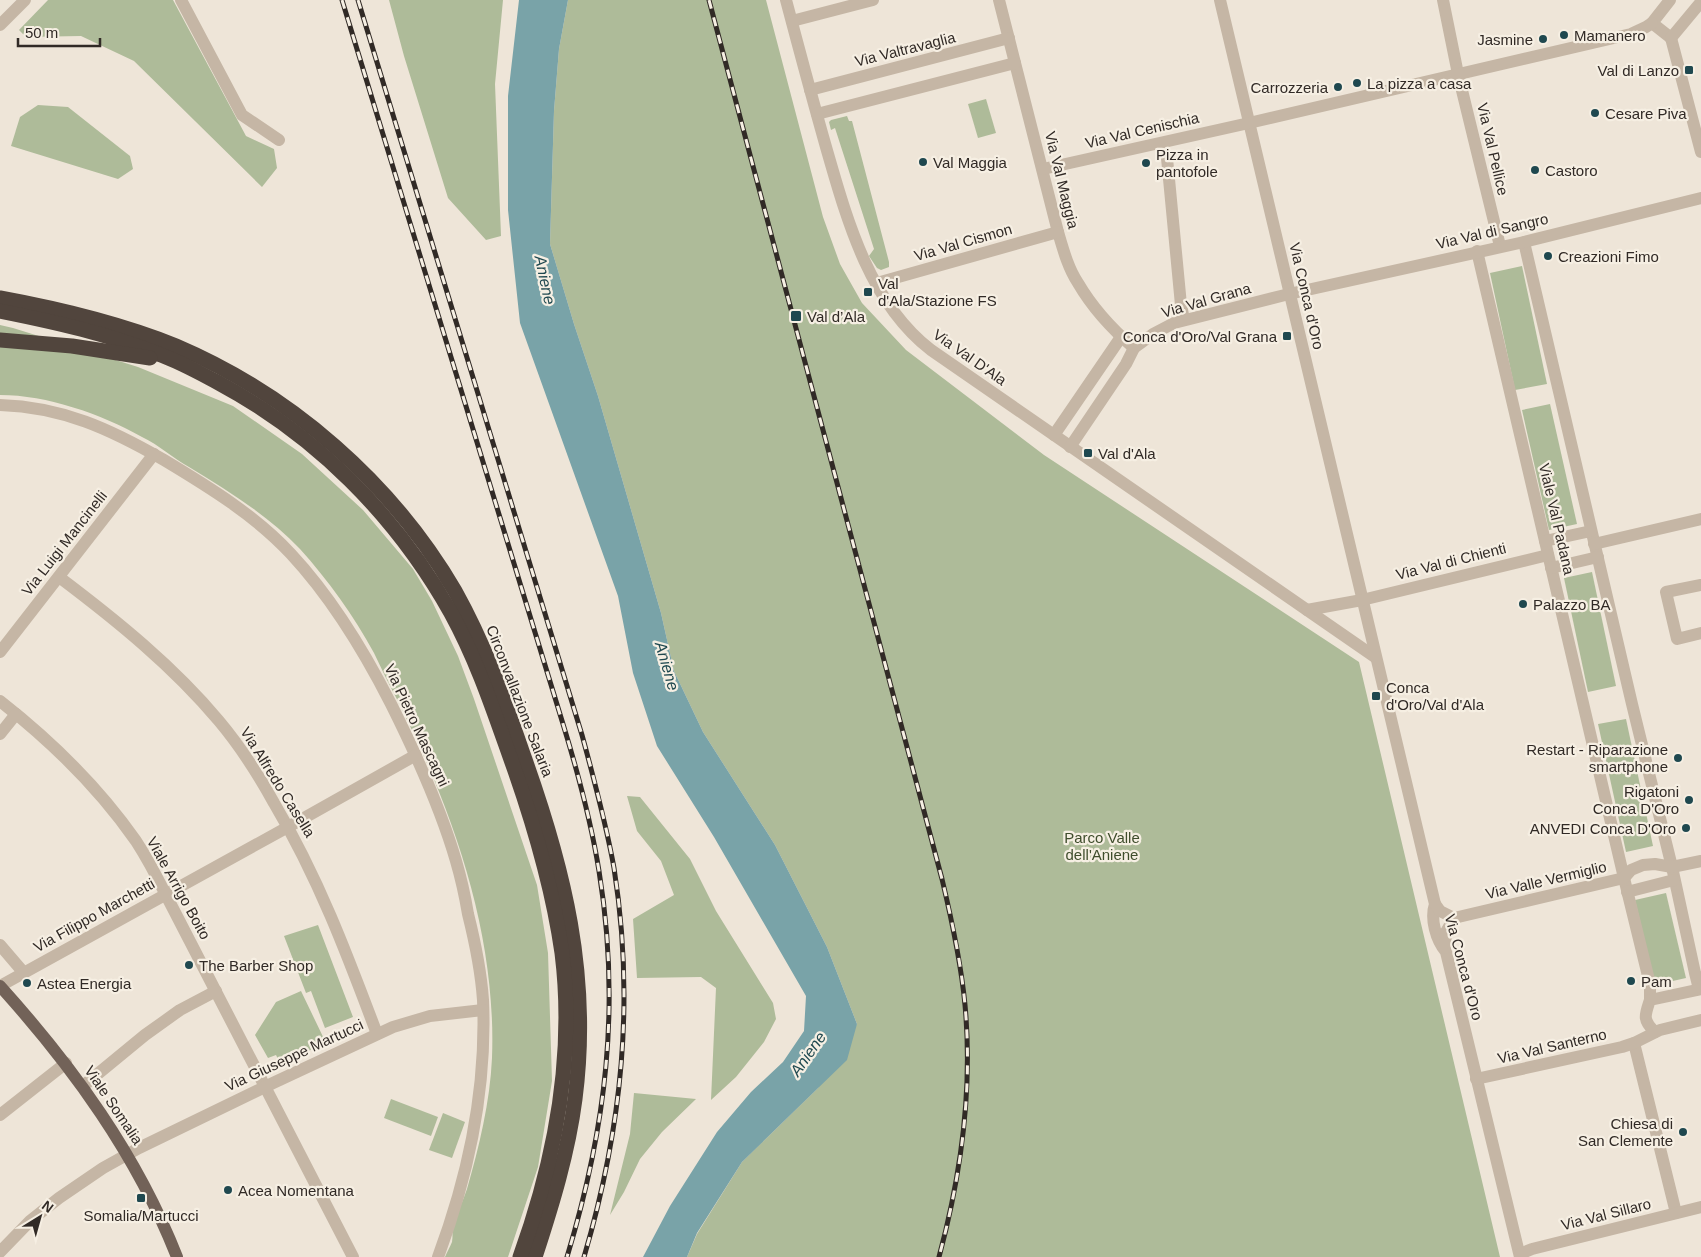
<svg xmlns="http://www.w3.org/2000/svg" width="1701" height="1257" font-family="Arial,sans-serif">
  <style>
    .green { fill: #aebb99 }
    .water { fill: #79a3a8 }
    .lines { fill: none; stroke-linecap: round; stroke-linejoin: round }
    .minor { stroke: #c5b6a5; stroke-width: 12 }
    .major { stroke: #726258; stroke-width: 12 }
    .highway { stroke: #51453d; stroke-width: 15 }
    .rail-casing { stroke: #312a26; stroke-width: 5 }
    .rail { stroke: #f6efe3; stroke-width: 3; stroke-dasharray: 9; stroke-linecap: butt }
    .poi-dot { fill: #1f484f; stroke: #f6efe3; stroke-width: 2 }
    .labels { text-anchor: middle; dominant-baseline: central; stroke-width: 4.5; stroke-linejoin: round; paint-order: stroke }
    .poi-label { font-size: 15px; fill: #312a26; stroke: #f6efe3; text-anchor: start }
    .street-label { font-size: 15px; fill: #312a26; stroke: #f6efe3 }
    .park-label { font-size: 15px; fill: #3f4d2c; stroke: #f6efe3 }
    .water-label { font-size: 16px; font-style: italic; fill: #1f484f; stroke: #f6efe3 }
  </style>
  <rect width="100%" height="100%" fill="#eee5d8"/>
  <g class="green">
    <path d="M48 0H173L246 136 274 149 277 168 262 187 134 61 81 36 26 37 19 30Z"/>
    <path d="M389 0H503L495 84 501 236 486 240 448 198 404 56Z"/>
    <path d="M568 0H766L823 217 840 264 862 303 906 350 1044 455 1359 662 1500 1257H687L697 1234 742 1162 818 1088 857 1024 827 947 775 845 703 732 674 671 661 613 598 396 574 324 550 244 554 111 559 49Z"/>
    <path d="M986 99 996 133 978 138 968 104Z"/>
    <path d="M38 105 68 107 130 156 133 169 118 179 11 146 20 117Z"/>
    <path d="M847 116 849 121H852L889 262V267L881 270 877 268 869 256 874 249 835 128 831 130 829 122 831 120Z"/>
    <path d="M1522 266 1547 384 1515 390 1490 273Z"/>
    <path d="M0 325 13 328 138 367 233 406 302 454 363 510 413 569 432 601 458 656 474 699 537 885 548 953 552 1081 538 1167 508 1257H445C447 1252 450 1247 452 1242 453 1236 452 1230 453 1225 457 1213 463 1201 467 1189 479 1147 490 1102 492 1058 497 925 447 794 386 678 382 670 378 661 374 653 354 616 328 580 300 549 268 515 228 491 189 467 173 458 159 445 142 437 101 414 47 395 0 395Z"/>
    <path d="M1550 404 1577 524 1549 530 1522 410Z"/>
    <path d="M1592 572 1616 686 1588 692 1564 578Z"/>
    <path d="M1626 719 1653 846 1626 852 1598 724Z"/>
    <path d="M627 796 640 797 690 859 716 911 773 1003 776 1019 764 1042 736 1077 711 1100 716 988 701 977 637 978 633 919 674 895 661 861 637 831Z"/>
    <path d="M1666 893 1686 978 1655 985 1635 900Z"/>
    <path d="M318 925 353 1017 325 1028 311 991 306 993 284 936Z"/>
    <path d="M301 991 326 1043 295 1057 292 1051 278 1059 276 1055 268 1058 255 1035 276 1002Z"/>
    <path d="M634 1093 696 1099 662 1132 640 1159 624 1192 610 1215 630 1134Z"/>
    <path d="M391 1099 438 1117 431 1136 384 1118Z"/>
    <path d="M443 1113 465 1122 452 1158 429 1150Z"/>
  </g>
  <path class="water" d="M519 0H568L559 49 554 111 550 244 574 324 598 396 661 613 674 671 703 732 775 845 827 947 857 1024 847 1060 742 1162 697 1233 687 1257H643L670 1206 717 1132 751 1092 783 1062 804 1031 806 996 714 837 657 746 633 673 618 596 520 323 508 210V96Z"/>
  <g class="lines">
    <g class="minor">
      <path d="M181 0 242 115 279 140"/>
      <path d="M786 0C799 49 812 98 826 147 847 220 869 302 931 350L1375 657"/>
      <path d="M999 0 1058 232C1063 249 1068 268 1078 283 1092 307 1113 330 1134 348"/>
      <path d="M1220 0 1435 904C1430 919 1436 940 1446 952L1520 1257"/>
      <path d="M1443 0 1458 74 1500 246"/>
      <path d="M1670 0 1652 23 1671 38"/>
      <path d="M792 21 873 0"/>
      <path d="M0 25 25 0"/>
      <path d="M1671 38 1701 152"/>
      <path d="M1671 38 1701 2"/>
      <path d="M810 90 1009 38"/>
      <path d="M817 114 1015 63"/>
      <path d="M1167 158 1181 305 1184 320"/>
      <path d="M1043 169 1249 123 1631 34 1646 27 1652 23"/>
      <path d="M1524 242 1632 704 1672 867 1695 973 1699 989H1701"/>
      <path d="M1477 251 1624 878 1650 984V1000"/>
      <path d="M877 283 1058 232"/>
      <path d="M0 405C63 407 110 429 164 460 209 487 256 516 291 554 332 598 364 651 391 704 416 754 440 806 456 861 461 878 465 896 468 914 475 942 481 971 483 1000 487 1090 469 1174 438 1257"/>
      <path d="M1054 435 1121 337"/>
      <path d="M1070 447 1126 364 1134 348 1153 334 1174 323 1289 294 1524 242 1701 198"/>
      <path d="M1545 541 1591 531"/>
      <path d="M1594 544 1701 519"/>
      <path d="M1551 568 1598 557"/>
      <path d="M59 577C116 620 173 666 219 721 240 746 258 774 274 803 318 877 347 954 377 1034"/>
      <path d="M1701 585 1666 592 1677 639 1701 633"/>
      <path d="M1307 610 1362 600 1548 555"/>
      <path d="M0 652 154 454"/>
      <path d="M0 701C51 741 99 788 136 841 147 858 157 877 166 895L353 1257"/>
      <path d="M0 734 16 714"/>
      <path d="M1627 892 1674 880"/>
      <path d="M1435 904 1440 911 1454 918 1624 878 1631 870 1643 865 1655 864 1672 867 1701 861"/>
      <path d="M0 945 24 973"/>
      <path d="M1445 948 1446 932 1454 918"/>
      <path d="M0 986 288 827 416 755"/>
      <path d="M1655 1032C1642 1020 1645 1015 1650 1000L1701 989"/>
      <path d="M1634 1043 1676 1213"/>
      <path d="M1476 1079 1622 1047 1634 1043 1660 1030 1701 1020"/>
      <path d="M83 1086 145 1035 180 1010 216 991"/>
      <path d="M0 1115 66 1063"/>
      <path d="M0 1252 30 1221 59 1198 103 1168 139 1148 273 1083 393 1027 430 1016 483 1010"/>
      <path d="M1520 1254 1532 1249 1701 1207"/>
    </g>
    <path class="major" d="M0 986C73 1067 137 1155 177 1257"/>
    <g class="highway">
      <path d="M0 298C60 309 119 323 176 346 291 395 392 483 455 591 484 643 504 698 523 754 564 868 591 976 575 1099 568 1153 552 1205 535 1257"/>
      <path d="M0 311C55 322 109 334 161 355 180 362 198 372 217 382 316 435 396 515 451 613 478 662 495 715 514 768 535 828 553 890 562 953 575 1057 555 1160 520 1257"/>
      <path d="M0 340 72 346 150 358"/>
    </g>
    <defs>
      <g id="rail">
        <path d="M342 0 563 724C578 773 591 821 599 871 621 1006 606 1128 567 1257"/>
        <path d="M358 0 582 735C594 779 606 823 614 868 635 1001 622 1128 584 1257"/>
        <path d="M709 0 942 879C952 921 961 962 965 1005 973 1091 961 1175 939 1257"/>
      </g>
    </defs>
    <use href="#rail" class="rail-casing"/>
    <use href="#rail" class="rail"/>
  </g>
  <g class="poi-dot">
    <circle cx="1564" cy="35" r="5"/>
    <circle cx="1543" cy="39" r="5"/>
    <rect x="1684" y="65" width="10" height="10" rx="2.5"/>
    <circle cx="1357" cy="83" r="5"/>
    <circle cx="1338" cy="87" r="5"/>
    <circle cx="1595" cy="113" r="5"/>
    <circle cx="923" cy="162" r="5"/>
    <circle cx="1146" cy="163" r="5"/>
    <circle cx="1535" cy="170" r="5"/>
    <circle cx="1548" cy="256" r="5"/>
    <rect x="863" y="287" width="10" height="10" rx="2.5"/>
    <rect x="790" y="310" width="12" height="12" rx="2.5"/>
    <rect x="1282" y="331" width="10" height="10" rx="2.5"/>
    <rect x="1083" y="448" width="10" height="10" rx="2.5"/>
    <circle cx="1523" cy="604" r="5"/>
    <rect x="1371" y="691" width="10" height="10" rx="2.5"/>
    <circle cx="1678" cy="758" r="5"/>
    <circle cx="1689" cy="800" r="5"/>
    <circle cx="1686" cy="828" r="5"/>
    <circle cx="189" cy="965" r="5"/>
    <circle cx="1631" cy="981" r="5"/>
    <circle cx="27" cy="983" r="5"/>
    <circle cx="1683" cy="1132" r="5"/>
    <circle cx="228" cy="1190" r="5"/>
    <rect x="136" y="1193" width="10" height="10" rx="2.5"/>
  </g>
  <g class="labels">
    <g class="poi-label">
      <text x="1574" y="35">Mamanero</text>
      <text x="1533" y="39" text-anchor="end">Jasmine</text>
      <text x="1679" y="70" text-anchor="end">Val di Lanzo</text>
      <text x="1367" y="83">La pizza a casa</text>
      <text x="1328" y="87" text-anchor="end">Carrozzeria</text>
      <text x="1605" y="113">Cesare Piva</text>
      <text x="1156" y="154">Pizza in<tspan x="1156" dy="17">pantofole</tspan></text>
      <text x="933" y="162">Val Maggia</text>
      <text x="1545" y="170">Castoro</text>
      <text x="1558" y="256">Creazioni Fimo</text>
      <text x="878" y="283">Val<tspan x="878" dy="17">d'Ala/Stazione FS</tspan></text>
      <text x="807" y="316">Val d’Ala</text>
      <text x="1277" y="336" text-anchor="end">Conca d'Oro/Val Grana</text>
      <text x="1098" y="453">Val d'Ala</text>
      <text x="1533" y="604">Palazzo BA</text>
      <text x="1386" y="687">Conca<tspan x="1386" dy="17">d'Oro/Val d'Ala</tspan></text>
      <text x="1668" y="749" text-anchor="end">Restart - Riparazione<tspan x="1668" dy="17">smartphone</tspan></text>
      <text x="1679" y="791" text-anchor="end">Rigatoni<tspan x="1679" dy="17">Conca D'Oro</tspan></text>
      <text x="1676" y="828" text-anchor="end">ANVEDI Conca D'Oro</text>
      <text x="199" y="965">The Barber Shop</text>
      <text x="1641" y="981">Pam</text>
      <text x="37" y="983">Astea Energia</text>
      <text x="1673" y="1123" text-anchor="end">Chiesa di<tspan x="1673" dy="17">San Clemente</tspan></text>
      <text x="238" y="1190">Acea Nomentana</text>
      <text x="141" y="1215" text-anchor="middle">Somalia/Martucci</text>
    </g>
    <g class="street-label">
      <text transform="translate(905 49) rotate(-14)">Via Valtravaglia</text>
      <text transform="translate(1142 130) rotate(-13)">Via Val Cenischia</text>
      <text transform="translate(1493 149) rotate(77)">Via Val Pellice</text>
      <text transform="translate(1062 180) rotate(76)">Via Val Maggia</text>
      <text transform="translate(1492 231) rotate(-13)">Via Val di Sangro</text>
      <text transform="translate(963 242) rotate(-16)">Via Val Cismon</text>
      <text transform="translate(1307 296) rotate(77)">Via Conca d'Oro</text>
      <text transform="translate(1206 300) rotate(-16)">Via Val Grana</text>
      <text transform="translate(970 357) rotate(35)">Via Val D'Ala</text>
      <text transform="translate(1557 519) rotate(77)">Viale Val Padana</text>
      <text transform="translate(64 543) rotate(-52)">Via Luigi Mancinelli</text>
      <text transform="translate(1451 561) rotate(-14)">Via Val di Chienti</text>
      <text transform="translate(520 701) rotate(69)">Circonvallazione Salaria</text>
      <text transform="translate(417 725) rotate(65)">Via Pietro Mascagni</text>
      <text transform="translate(278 782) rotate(58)">Via Alfredo Casella</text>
      <text transform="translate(1546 880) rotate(-13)">Via Valle Vermiglio</text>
      <text transform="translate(179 888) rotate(61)">Viale Arrigo Boito</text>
      <text transform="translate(94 915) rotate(-29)">Via Filippo Marchetti</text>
      <text transform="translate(1464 967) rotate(75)">Via Conca d'Oro</text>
      <text transform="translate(1552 1046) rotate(-13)">Via Val Santerno</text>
      <text transform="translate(294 1055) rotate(-25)">Via Giuseppe Martucci</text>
      <text transform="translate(114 1105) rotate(56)">Viale Somalia</text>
      <text transform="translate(1606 1214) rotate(-14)">Via Val Sillaro</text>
    </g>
    <g class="park-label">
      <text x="1102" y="837">Parco Valle<tspan x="1102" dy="17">dell'Aniene</tspan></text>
    </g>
    <g class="water-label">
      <text transform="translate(545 280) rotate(78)">Aniene</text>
      <text transform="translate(667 666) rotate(74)">Aniene</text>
      <text transform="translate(808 1054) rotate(-55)">Aniene</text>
    </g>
  </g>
  <g transform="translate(40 1217) rotate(37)" stroke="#f6efe3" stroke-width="4" paint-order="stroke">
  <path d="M0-4L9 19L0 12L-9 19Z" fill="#312a26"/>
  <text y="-8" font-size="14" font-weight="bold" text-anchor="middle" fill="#312a26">N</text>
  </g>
  <path d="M18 38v8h82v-8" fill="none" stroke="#312a26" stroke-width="2.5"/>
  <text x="25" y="38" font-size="15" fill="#312a26" stroke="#f6efe3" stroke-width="4" paint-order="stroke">50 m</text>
</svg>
